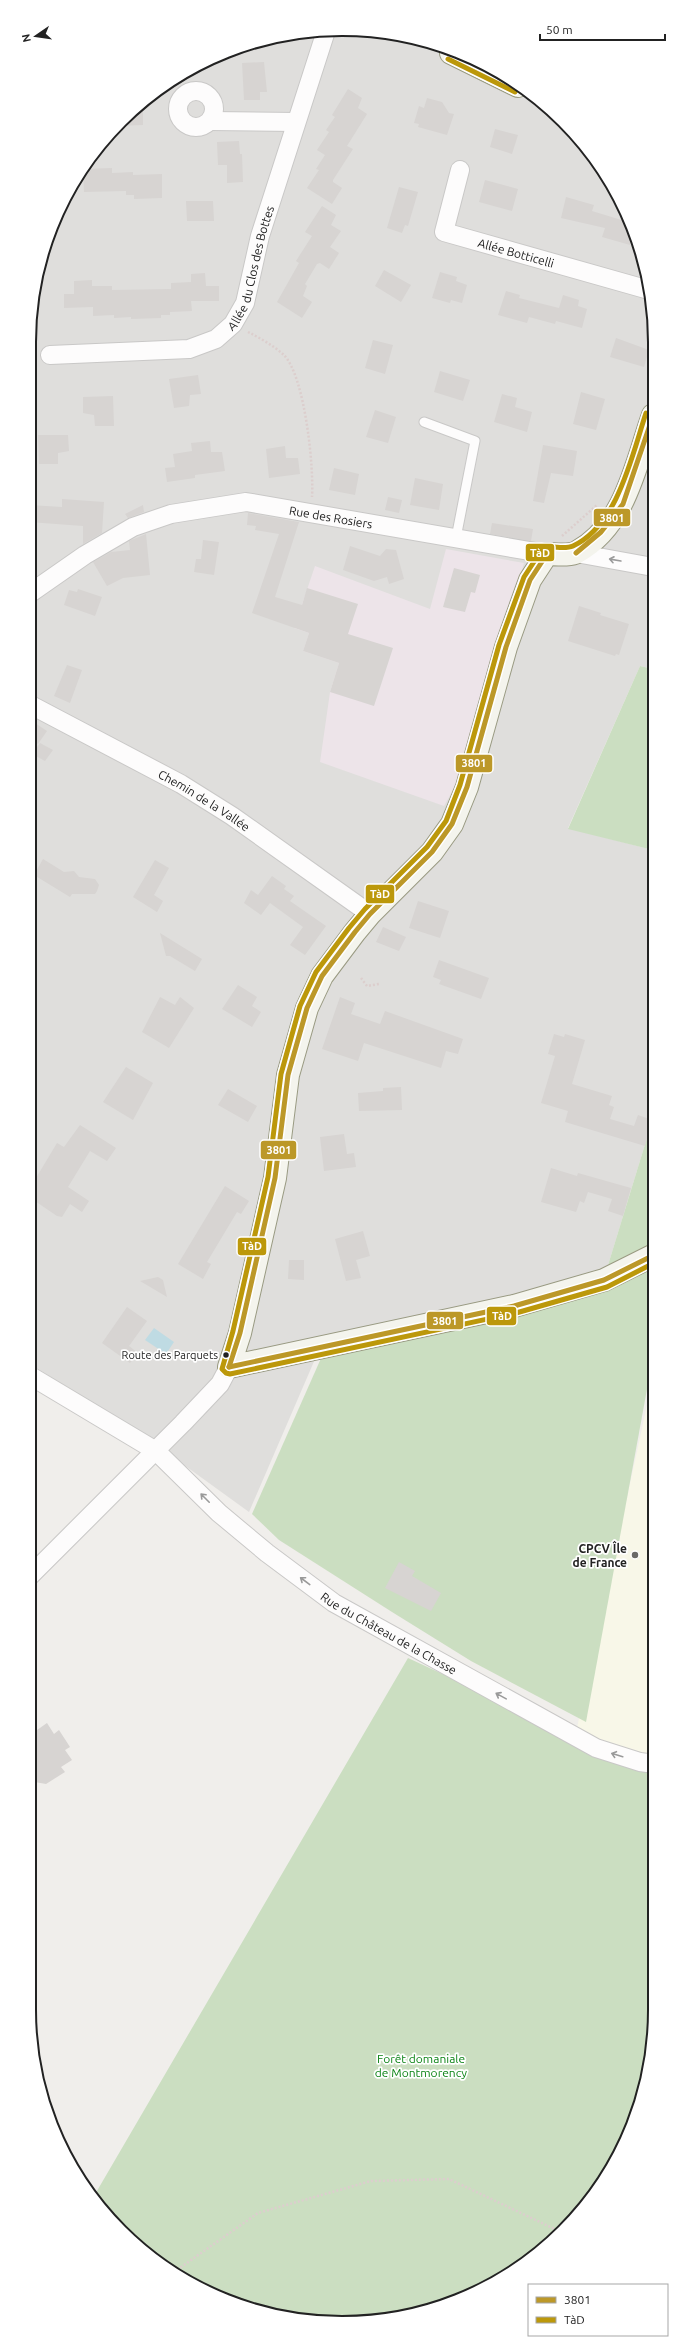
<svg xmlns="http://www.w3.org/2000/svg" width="684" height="2352" font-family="Ubuntu,sans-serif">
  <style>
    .residential { fill: #dfdedc }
    .industrial { fill: #ede4e9 }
    .education { fill: #f8f7e8 }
    .forest { fill: #cbdec1 }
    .water { fill: #bfdbe3 }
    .building { fill: #d7d4d2 }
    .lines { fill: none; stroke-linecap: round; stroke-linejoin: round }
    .lane-casing { stroke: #c9c8c7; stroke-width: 11 }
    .street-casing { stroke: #c9c8c7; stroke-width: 20 }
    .secondary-casing { stroke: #999a82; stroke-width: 24 }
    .path { stroke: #dccecd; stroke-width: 2.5; stroke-dasharray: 2 2; stroke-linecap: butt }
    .lane { stroke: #fdfcfc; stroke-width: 9 }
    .street { stroke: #fdfcfc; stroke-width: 18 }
    .secondary { stroke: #f4f4ed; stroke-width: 22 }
    .bus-1-casing { stroke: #fff; stroke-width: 8 }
    .bus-2-casing { stroke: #fff; stroke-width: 8 }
    .bus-1 { stroke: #bc9828; stroke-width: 5 }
    .bus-2 { stroke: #bc980a; stroke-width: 5 }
    .oneway { stroke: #9a9a9a }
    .bus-dot { fill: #222; stroke: #fff; stroke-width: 1.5 }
    .poi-dot { fill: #6a6968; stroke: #fff; stroke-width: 1.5 }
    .labels { text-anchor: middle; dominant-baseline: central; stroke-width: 3.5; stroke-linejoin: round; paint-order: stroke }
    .bus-label { font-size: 11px; fill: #222; stroke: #fff; text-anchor: end }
    .street-label { font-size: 12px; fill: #222; stroke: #fff }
    .poi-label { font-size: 12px; font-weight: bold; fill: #222; stroke: #fff; text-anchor: end }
    .park-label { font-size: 12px; fill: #0c8416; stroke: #fff }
    .rim { fill: none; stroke: #222; stroke-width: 2 }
    .line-badge { stroke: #fff; stroke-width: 1.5 }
    .badge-label { font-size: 11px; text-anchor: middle; font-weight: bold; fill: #fff }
  </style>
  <rect width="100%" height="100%" fill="#f0eeeb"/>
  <path class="residential" d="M342 29 403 35 498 71 563 121 623 204 652 301 653 669 640 666 568 828 653 850 654 1115 605 1275 325 1336 249 1512 144 1436 29 1363V342L35 281 53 222 82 168 121 121 168 82 222 53 281 35Z"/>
  <path class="industrial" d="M446 549 524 563 463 772 444 806 320 762 330 692 339 663 303 651 309 633 294 628 315 566 430 609Z"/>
  <path class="education" d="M654 1373 655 1764 575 1737Z"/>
  <g class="forest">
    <path d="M640 666 653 669V850L568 829Z"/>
    <path d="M654 1115V1249L605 1275Z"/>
    <path d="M654 1263V1351L586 1722 471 1661 392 1612 279 1540 252 1514 322 1356Z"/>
    <path d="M408 1658 555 1726 655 1768V2010L649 2071 613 2167 577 2216 533 2258 442 2306 383 2320 321 2322 261 2312 204 2291 152 2258 107 2217 94 2196Z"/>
  </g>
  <path class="water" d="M154 1328 174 1342 166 1354 145 1340Z"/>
  <g class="building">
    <path d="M264 62 267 92H260V100H244L242 63Z"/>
    <path d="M348 89 362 98 358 108 367 114 347 146 353 149 333 180V182L342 188 332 204 307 188 319 170 316 169 325 155 317 150 329 132 326 130 335 117 332 115Z"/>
    <path d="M427 98 442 102 449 113 454 114 447 135 418 127 419 124 414 123 419 106 424 108Z"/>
    <path d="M134 110H143V125L116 126Z"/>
    <path d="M495 129 518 135 512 154 490 147Z"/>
    <path d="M239 141 240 154H242L243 182 227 183V165H218L217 142Z"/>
    <path d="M112 168V173L133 172V175L162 174V198L134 199V195H126V191L84 192 83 169Z"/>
    <path d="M485 180 518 189 512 211 479 202Z"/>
    <path d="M399 187 418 192 408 226 405 225 402 233 387 228Z"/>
    <path d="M566 197 594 205 592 211 628 222 632 235 630 245 602 237 605 228 561 218Z"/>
    <path d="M186 201H213L214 221H187Z"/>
    <path d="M322 206 336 215 331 225 341 231 330 247 339 253 329 269 320 263 317 264 305 284 307 286 303 296 312 302 302 318 277 302 299 263 296 261 312 236 305 232Z"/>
    <path d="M384 270 411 285 401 302 375 286Z"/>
    <path d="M440 272 457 277 456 281 467 285 462 303 451 300 450 303 432 298Z"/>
    <path d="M205 273 206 286H219V301H191L192 311 170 312V315H161V318L131 319V317L114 318V315L93 316V307L64 308V294H74V281L92 280V286H112V290L171 289V283L191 282V274Z"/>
    <path d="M506 291 520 295 519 298 559 308 563 295 579 300 578 306 587 309 582 328 556 321 555 324 529 317 527 323 498 315Z"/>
    <path d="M616 338 649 350 644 367 610 357Z"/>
    <path d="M373 340 393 345 385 374 365 368Z"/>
    <path d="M440 371 470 380 463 401 434 392Z"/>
    <path d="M198 375 201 394 190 395 189 406 174 408 169 379Z"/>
    <path d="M581 392 605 399 596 430 573 424Z"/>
    <path d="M502 394 517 398 515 407 532 412 527 432 494 422Z"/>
    <path d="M113 396 114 426H95L94 415 83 413V397Z"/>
    <path d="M375 410 396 417 388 443 366 437Z"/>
    <path d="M38 435H68L69 451 58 453V464H39Z"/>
    <path d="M210 441 211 452H222L225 471 195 475V478L167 482 165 468 175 467 173 454 192 451 191 443Z"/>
    <path d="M543 445 577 451 573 476 551 473 544 503 533 501Z"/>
    <path d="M285 446 286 458H298L300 474 269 478 266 449Z"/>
    <path d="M334 468 359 474 355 495 329 490Z"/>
    <path d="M415 478 443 484 439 510 410 505Z"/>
    <path d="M388 497 402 500 399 513 385 510Z"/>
    <path d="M62 499 104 502 102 533 83 544V526L29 522V505L62 507Z"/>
    <path d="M143 505 144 512 128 518 125 514Z"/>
    <path d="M248 513 299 522 275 597 302 605 307 588 358 604 348 634 393 648 374 706 330 692 339 663 303 651 309 633 252 613 279 534 255 530 256 526 247 525Z"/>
    <path d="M492 523 533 529 531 541 490 534Z"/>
    <path d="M146 534 150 575 123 578 107 586 93 562 111 552 130 550 129 541Z"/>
    <path d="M203 540 219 542 214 575 194 572 196 559H201Z"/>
    <path d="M350 546 380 556 386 549 396 550 404 579 389 584 387 577 374 581 343 570Z"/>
    <path d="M454 568 480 575 475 593 471 592 465 612 443 607Z"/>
    <path d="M78 589 102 597 95 616 64 605 69 590 77 592Z"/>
    <path d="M579 606 601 613 600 615 629 624 619 655 616 654 615 656 568 641Z"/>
    <path d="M67 665 82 670 70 703 54 696Z"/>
    <path d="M29 719 47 731 38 744 29 738Z"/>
    <path d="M40 743 53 750 45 761 32 754Z"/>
    <path d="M43 859 64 872 74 871 79 877 95 879 99 885 97 891 95 894H72L70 897 34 875Z"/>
    <path d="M155 860 169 868 154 895 163 901 157 912 133 897Z"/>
    <path d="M272 876 286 886 284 889 294 896 290 901 326 926 305 955 290 945 303 927 270 903 261 915 244 903 251 890 258 895Z"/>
    <path d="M418 901 449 911 440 938 409 928Z"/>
    <path d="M383 927 406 937 399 951 376 942Z"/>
    <path d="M160 933 202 959 195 971 170 956H166Z"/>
    <path d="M439 960 489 978 481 999 439 984 441 980 433 977Z"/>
    <path d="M238 985 257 997 252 1006 261 1012 252 1027 222 1009Z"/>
    <path d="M160 997 175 1005 180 997 194 1008 169 1048 142 1032Z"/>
    <path d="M340 997 355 1003 351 1014 380 1024 385 1011 463 1039 458 1054 446 1051 441 1068 364 1043 358 1061 322 1049Z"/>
    <path d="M554 1034 564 1037 565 1034 585 1040 572 1084 612 1096 609 1105 614 1107 610 1119 634 1126 638 1115 652 1120 645 1146 565 1122 568 1111 541 1103 555 1056 548 1054Z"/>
    <path d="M126 1067 153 1083 133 1120 103 1102Z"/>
    <path d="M401 1087 402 1110 359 1111 358 1093 383 1091V1088Z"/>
    <path d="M228 1089 257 1106 248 1122 218 1105Z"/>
    <path d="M80 1125 116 1148 107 1161 90 1151 68 1187 89 1201 82 1212 70 1204 62 1217 57 1216 29 1197V1185L34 1177 36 1178 57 1143 64 1147Z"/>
    <path d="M344 1134 347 1154 354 1153 356 1167 324 1171 320 1137Z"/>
    <path d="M551 1168 577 1176 578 1173 631 1188 623 1216 608 1211 612 1199 588 1192 584 1203 580 1201 576 1212 541 1202Z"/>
    <path d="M225 1186 249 1201 241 1214 237 1212 207 1262 211 1264 203 1279 178 1264Z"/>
    <path d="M363 1231 370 1256 356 1260 361 1278 346 1281 335 1239Z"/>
    <path d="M289 1260H304V1280L288 1279Z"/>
    <path d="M158 1277 163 1280 167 1297 140 1281Z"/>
    <path d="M127 1307 147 1321 129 1346 138 1353 130 1363 102 1343Z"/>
    <path d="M399 1562 415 1571 412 1576 441 1593 431 1611 385 1588Z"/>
    <path d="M29 1717 37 1730 47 1723 54 1734 59 1730 70 1747 65 1750 72 1760 61 1767 65 1772 46 1784 29 1781Z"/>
  </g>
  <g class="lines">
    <defs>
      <path id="lane" d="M424 422 475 441 456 538"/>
      <g id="street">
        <circle cx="196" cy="109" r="18"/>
        <path d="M210 121 296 122"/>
        <path id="s1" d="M460 170 444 232 649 290"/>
        <path id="s2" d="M50 355 189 349 216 339 233 324 245 303 260 236 326 31"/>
        <path d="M576 553 653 567"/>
        <path id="s3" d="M29 594 85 555 133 527 171 514 246 502 547 554"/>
        <path id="s4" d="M29 704 181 784 232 816 370 914"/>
        <path id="s5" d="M29 1375 156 1451 219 1513 267 1553 334 1603 596 1748 640 1762 655 1764"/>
        <path d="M29 1577 183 1423 220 1384 229 1367"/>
      </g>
      <g id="secondary">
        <path d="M451 53 518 86"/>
        <path d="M653 415C636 463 626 525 577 552 570 556 555 554 547 554L530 580 506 647 467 787 452 824 432 852 370 914 355 932 322 976 307 1008 288 1075 275 1178 240 1333 229 1367 514 1306 604 1280 654 1255"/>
      </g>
    </defs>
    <use href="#lane" class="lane-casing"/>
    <use href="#street" class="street-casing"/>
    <use href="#secondary" class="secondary-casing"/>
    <g class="path">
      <path d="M248 332C260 338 274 346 284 355 305 377 314 467 312 497"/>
      <path d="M562 536 597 505"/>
      <path d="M361 978 367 986 379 984"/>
      <path d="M174 2272 258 2213 371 2181 449 2179 561 2232"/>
    </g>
    <use href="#lane" class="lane"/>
    <use href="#street" class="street"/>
    <use href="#secondary" class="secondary"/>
    <defs>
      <g id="bus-1">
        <path d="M576 553 601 532 623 504 653 416"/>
        <path d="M229 1367 240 1333 275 1178 288 1075 307 1008 322 976 355 932 370 914 432 852 452 824 467 787 506 647 530 580 547 554"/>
        <path d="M229 1367 514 1306 604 1280 654 1255"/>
      </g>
      <g id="bus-2">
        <path d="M448 59 515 92"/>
        <path d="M646 413C632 455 618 525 573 546 564 550 552 545 543 548L524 577 499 645 460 785 446 821 427 847 365 909 349 928 316 972 300 1006 281 1074 268 1177 233 1331 222 1369 226 1373 230 1374 516 1313 607 1287 654 1263"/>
      </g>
    </defs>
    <use href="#bus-1" class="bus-1-casing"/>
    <use href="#bus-2" class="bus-2-casing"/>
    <use href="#bus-1" class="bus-1"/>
    <use href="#bus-2" class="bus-2"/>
  </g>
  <defs><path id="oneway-shaft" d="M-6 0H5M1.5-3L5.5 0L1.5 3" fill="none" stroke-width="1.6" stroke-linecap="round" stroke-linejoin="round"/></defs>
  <g class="oneway">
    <use href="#oneway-shaft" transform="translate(615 560) rotate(-170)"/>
    <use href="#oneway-shaft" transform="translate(205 1498) rotate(-135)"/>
    <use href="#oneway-shaft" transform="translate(305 1581) rotate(-143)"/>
    <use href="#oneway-shaft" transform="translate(501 1696) rotate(-151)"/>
    <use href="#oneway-shaft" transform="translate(617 1755) rotate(-163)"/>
  </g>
  <circle class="bus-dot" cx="226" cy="1355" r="3.5"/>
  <circle class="poi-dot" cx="635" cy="1555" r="4"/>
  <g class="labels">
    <g class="bus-label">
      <text x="218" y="1355">Route des Parquets</text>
    </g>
    <g class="street-label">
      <text stroke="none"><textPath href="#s1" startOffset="139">Allée Botticelli</textPath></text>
      <text stroke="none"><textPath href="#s2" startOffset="250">Allée du Clos des Bottes</textPath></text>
      <text stroke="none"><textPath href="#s3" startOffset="326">Rue des Rosiers</textPath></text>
      <text stroke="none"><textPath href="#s4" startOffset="200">Chemin de la Vallée</textPath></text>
      <text stroke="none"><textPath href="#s5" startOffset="445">Rue du Château de la Chasse</textPath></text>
    </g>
    <g class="poi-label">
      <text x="627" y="1548">CPCV Île<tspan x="627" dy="14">de France</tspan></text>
    </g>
    <g class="park-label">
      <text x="421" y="2058">Forêt domaniale<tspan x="421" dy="14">de Montmorency</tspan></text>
    </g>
  </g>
  <path d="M0 0H684V2352H0ZM342 36H342A306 306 0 0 1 648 342V2010A306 306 0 0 1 342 2316H342A306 306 0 0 1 36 2010V342A306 306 0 0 1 342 36Z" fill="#fff" fill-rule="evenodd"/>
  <path class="rim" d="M342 36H342A306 306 0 0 1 648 342V2010A306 306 0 0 1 342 2316H342A306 306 0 0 1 36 2010V342A306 306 0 0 1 342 36Z"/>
  <g class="line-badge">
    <rect x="593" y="508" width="38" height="19" rx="4" fill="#bc9828"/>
    <rect x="525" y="543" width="30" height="19" rx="4" fill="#bc980a"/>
    <rect x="455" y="754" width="38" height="19" rx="4" fill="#bc9828"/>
    <rect x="365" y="884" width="30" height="20" rx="4" fill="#bc980a"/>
    <rect x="260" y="1140" width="37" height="20" rx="4" fill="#bc9828"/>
    <rect x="237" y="1237" width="30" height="19" rx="4" fill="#bc980a"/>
    <rect x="486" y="1306" width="31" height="20" rx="4" fill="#bc980a"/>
    <rect x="426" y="1311" width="38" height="19" rx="4" fill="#bc9828"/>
  </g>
  <g class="badge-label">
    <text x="612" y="522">3801</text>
    <text x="540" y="557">TàD</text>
    <text x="474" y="767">3801</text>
    <text x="380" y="898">TàD</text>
    <text x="279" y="1154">3801</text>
    <text x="252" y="1250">TàD</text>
    <text x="502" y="1320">TàD</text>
    <text x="445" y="1325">3801</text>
  </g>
  <rect x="528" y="2284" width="140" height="52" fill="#ffffff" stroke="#a7a7a7"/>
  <rect x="536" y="2297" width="20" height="6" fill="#bc9828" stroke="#a7a7a7"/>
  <text x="564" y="2304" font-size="12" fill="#222222">3801</text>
  <rect x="536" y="2317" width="20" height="6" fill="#bc980a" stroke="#a7a7a7"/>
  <text x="564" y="2324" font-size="12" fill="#222222">TàD</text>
  <g transform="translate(36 36) rotate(257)" stroke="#ffffff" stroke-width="3" paint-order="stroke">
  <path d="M0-3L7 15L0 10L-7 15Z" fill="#222222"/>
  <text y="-6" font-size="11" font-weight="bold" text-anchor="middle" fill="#222222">N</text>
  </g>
  <path d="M540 34v6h125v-6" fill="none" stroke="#222222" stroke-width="2"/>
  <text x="546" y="34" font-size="12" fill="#222222" stroke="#ffffff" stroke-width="3" paint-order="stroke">50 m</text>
</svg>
